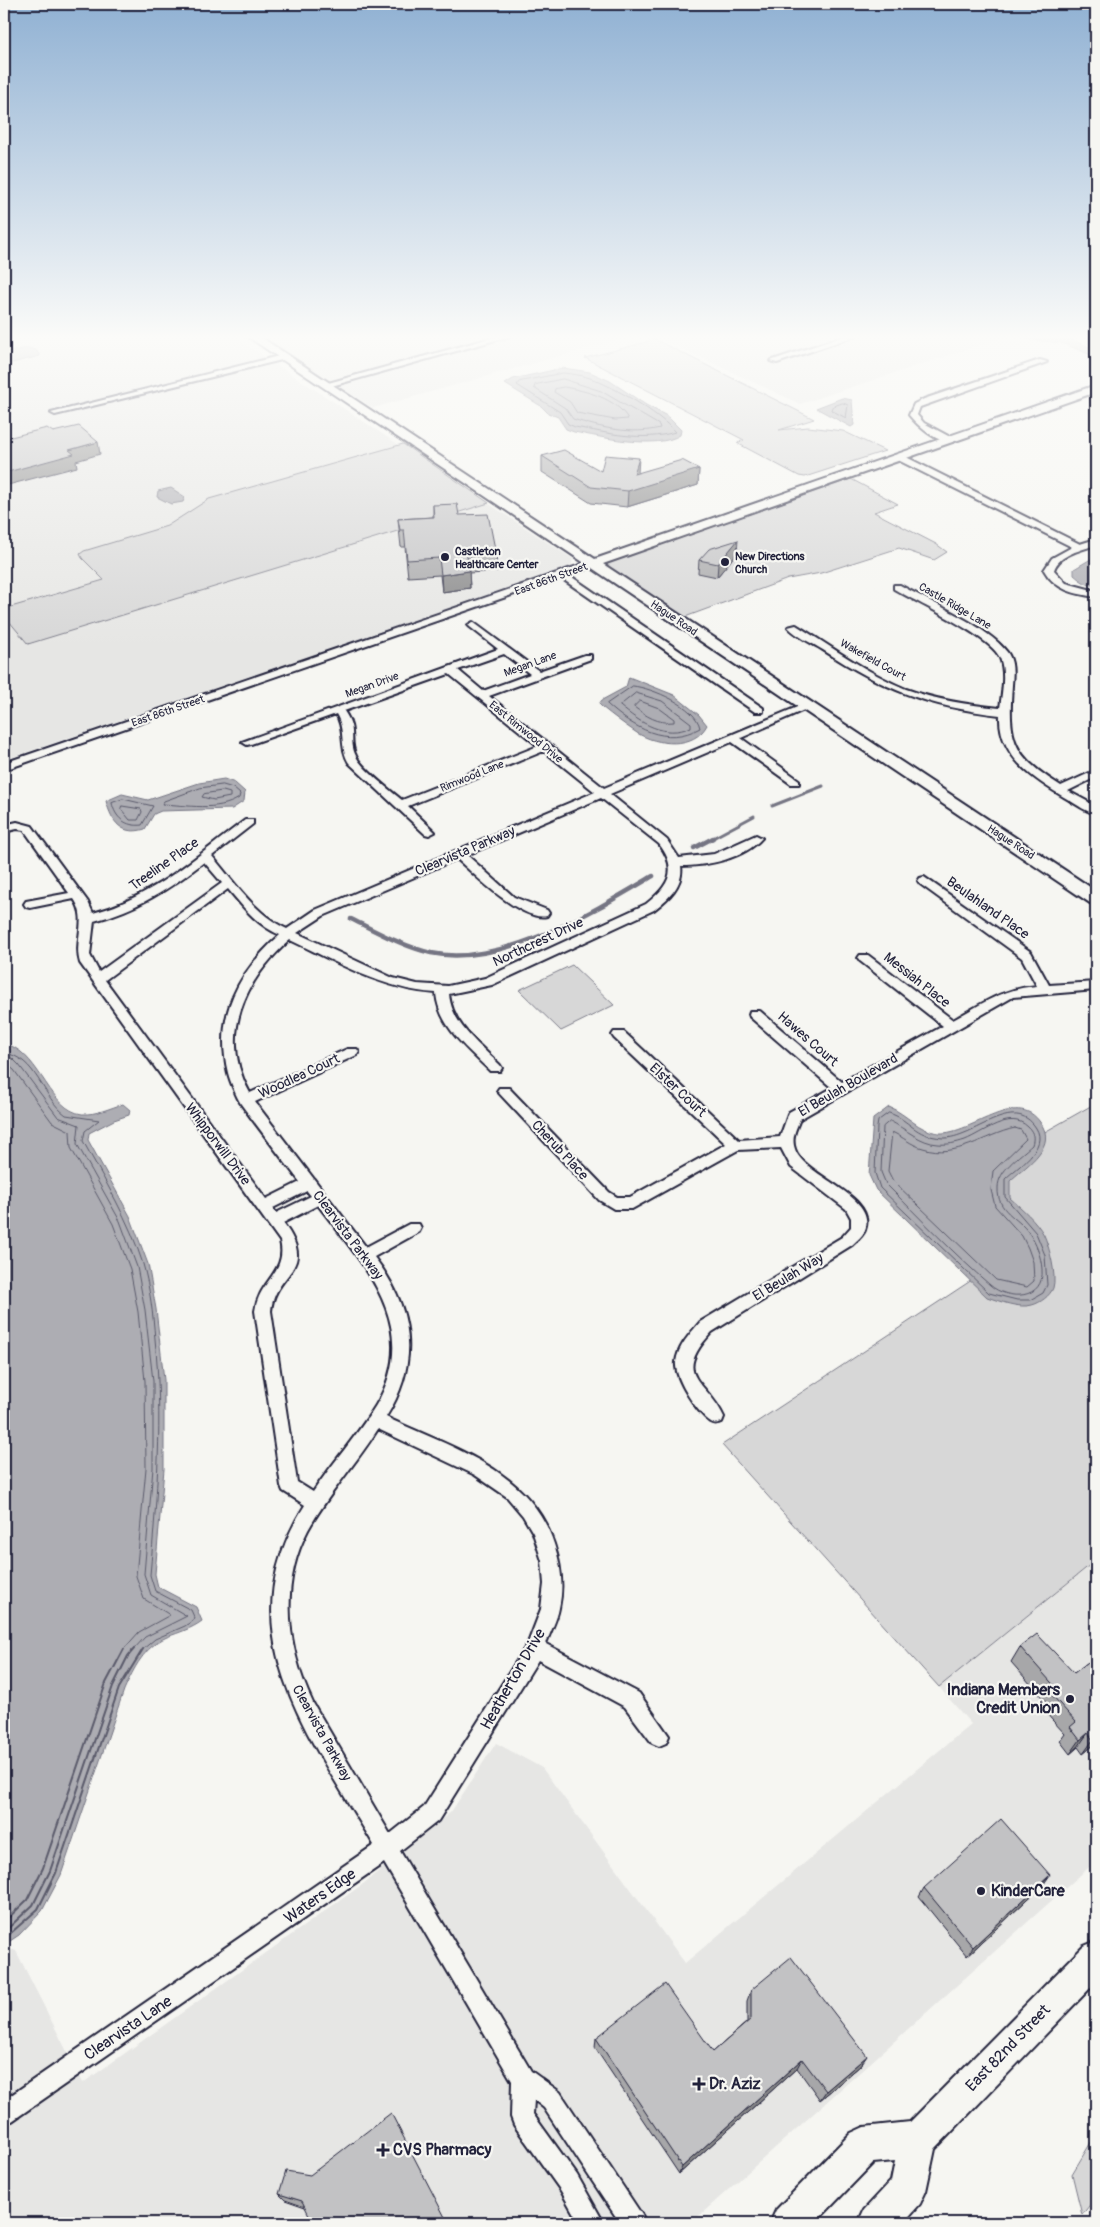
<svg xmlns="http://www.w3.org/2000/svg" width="1100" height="2227" font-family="Pangolin,sans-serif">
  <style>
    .built { fill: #e6e6e4 }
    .green { fill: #d7d7d7; stroke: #7c7c89 }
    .water { fill: #adadb3; stroke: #757583 }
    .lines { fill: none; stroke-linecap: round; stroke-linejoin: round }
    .shore-far1 { stroke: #5a5a6b; stroke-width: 1 }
    .shore { stroke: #5a5a6b; stroke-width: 2 }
    .stream-far1 { stroke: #757583; stroke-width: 3 }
    .stream { stroke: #757583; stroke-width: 4.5 }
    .street-casing { stroke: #22223b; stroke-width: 4 }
    .secondary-casing { stroke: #22223b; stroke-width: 4 }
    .primary-casing { stroke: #22223b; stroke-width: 4 }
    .street { fill: #f6f6f2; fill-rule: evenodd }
    .secondary { fill: #f6f6f2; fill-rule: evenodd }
    .primary { fill: #f6f6f2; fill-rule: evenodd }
    .wall { fill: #a7a7a9; stroke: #22223b }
    .shaded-wall { fill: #888889; stroke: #22223b }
    .building { fill: #c2c2c4; stroke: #22223b }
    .poi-dot { fill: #22223b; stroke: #f6f6f2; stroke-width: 2 }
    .labels { text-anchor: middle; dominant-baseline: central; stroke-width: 4.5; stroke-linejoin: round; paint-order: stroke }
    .far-poi-label { font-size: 11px; font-weight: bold; fill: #22223b; stroke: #f6f6f2; text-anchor: start }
    .far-street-label { font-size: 11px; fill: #22223b; stroke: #f6f6f2 }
    .street-label { font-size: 14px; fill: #22223b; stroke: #f6f6f2 }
    .near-street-label { font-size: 16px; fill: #22223b; stroke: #f6f6f2 }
    .near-poi-label { font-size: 16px; font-weight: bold; fill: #22223b; stroke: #f6f6f2; text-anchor: start }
  </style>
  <rect width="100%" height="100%" fill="#f6f6f2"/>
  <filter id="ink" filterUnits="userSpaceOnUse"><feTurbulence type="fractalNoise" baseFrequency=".02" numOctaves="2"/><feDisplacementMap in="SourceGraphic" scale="10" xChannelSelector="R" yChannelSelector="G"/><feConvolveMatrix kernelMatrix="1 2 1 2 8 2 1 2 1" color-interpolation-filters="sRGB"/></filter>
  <g filter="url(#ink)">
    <g class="built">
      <path d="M4 336H233L573 559 571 567 4 760Z"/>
      <path d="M260 336H632L373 408Z"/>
      <path d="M655 336H1008L800 404Z"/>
      <path d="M1096 1560V1861L691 2223H4V1947L16 1951 83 2083 363 1884 417 1839 451 1812 496 1743 542 1768 685 1963 971 1724 939 1687Z"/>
    </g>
    <g class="green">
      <path d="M652 338 814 419 779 430 808 427 843 431 885 451 805 477 799 476 737 443 744 440 585 358 647 342Z"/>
      <path d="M403 444 489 503 28 644 4 615V609L104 580 82 558 80 554 84 551 167 526 209 499Z"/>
      <path d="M851 479 898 504 874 512 936 544 947 552 934 560 899 548 821 573 788 579 685 617 602 565Z"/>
      <path d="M572 965 614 1005 561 1031 519 990Z"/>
      <path d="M1096 1103V1560L939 1687 722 1445 978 1276 981 1168Z"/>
      <path d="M1096 2134V2197L1082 2215 1072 2174Z"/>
    </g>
    <g class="water">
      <path d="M1029 336H1063L1096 350V357L1062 343 1025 339Z"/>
      <path d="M28 348 36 350 40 356 4 365V353Z"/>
      <path d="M563 368 590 372 610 381 646 405 667 416 681 430 680 435C657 450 600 437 574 432L566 429 558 417 548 413 541 406 505 384 513 379Z"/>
      <path d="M842 398 852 400 854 425 851 427 816 408Z"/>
      <path d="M171 488 185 497 183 502 171 504 157 497 158 491Z"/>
      <path d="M1096 556V585C1087 586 1081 581 1074 575V569Z"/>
      <path d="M629 677 674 695 699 715 707 725C694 750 657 745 637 733 625 725 613 716 602 707L599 704 602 700 626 687Z"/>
      <path d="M224 779 235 783 245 792 244 801 232 809 161 811 154 814 145 829C122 836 112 823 106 801L122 794 148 800 199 783Z"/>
      <path d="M9 1045C41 1057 50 1110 82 1114 96 1115 110 1108 123 1104L130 1110 129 1115 114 1120 89 1133 88 1140 130 1216 148 1264 156 1309 164 1380V1469L155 1574 158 1587 196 1607 202 1621C191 1629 180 1632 167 1637 144 1647 134 1668 124 1690L61 1875 42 1911 19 1935 4 1945V1049Z"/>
      <path d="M889 1107C907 1114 918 1131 939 1133 972 1135 1020 1084 1043 1127 1055 1149 1023 1168 1010 1181V1198C1022 1209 1036 1220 1044 1235 1049 1246 1057 1276 1053 1288 1050 1296 1040 1303 1032 1305 1020 1309 999 1301 987 1297L876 1190 869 1175 873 1119Z"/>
    </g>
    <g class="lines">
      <g class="shore-far1">
        <path d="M563 373C572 374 581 375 590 378 614 387 658 412 675 432 643 442 607 433 575 427L568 424 560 412 517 385 519 382Z"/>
        <path d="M563 379 601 391 659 425 660 428C632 435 600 428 573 419L565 408 534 388 535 385Z"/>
        <path d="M564 387C587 391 616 398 628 419L615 420 577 413 570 402 554 392 555 389Z"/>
        <path d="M843 403 848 405 846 418 831 410 832 407Z"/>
        <path d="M633 686C652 688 696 706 700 728 666 747 633 728 607 704Z"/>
        <path d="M636 693 662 701 691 723V727C665 739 640 723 620 706Z"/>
        <path d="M640 701 659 708 674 719V722C658 724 646 716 634 707Z"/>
        <path d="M223 785 233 788 240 794 239 798C218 812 186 805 162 804L164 801 200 788Z"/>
        <path d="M223 791 230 793V797L214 800 202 797 204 794Z"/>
        <path d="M123 799 153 806 142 825C126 827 115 818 112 803Z"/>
        <path d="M122 806 141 809 142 812 138 820H130L121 809Z"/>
        <path d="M4 1053C37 1057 42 1098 66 1115L99 1120 85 1131 83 1141C105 1181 129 1220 143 1264 150 1288 153 1314 155 1339 163 1418 157 1496 150 1575L155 1591 191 1610 195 1619 185 1626 155 1639 142 1650"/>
        <path d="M4 1059 12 1058 19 1065 58 1117 79 1125 77 1144 120 1221 137 1267 145 1310 153 1381V1468L144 1574 151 1595 187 1616 145 1637 133 1650"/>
        <path d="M4 1066H9L14 1070 52 1122 70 1131 71 1148 113 1224 130 1269 138 1312 145 1381 146 1468 136 1576 144 1599 170 1615 139 1632 123 1650"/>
        <path d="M889 1113C911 1120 913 1136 943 1138 973 1139 1014 1093 1036 1128 1049 1148 1017 1167 1005 1179V1197L1036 1233 1045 1255 1047 1285 1043 1293 1031 1300H1017L989 1293 880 1188 875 1173 877 1127 878 1121Z"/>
        <path d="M890 1121C906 1129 920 1143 938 1144 947 1145 956 1143 965 1140 983 1133 1010 1109 1028 1127 1034 1133 1034 1138 1032 1145 1019 1157 998 1170 998 1188 997 1212 1017 1216 1029 1233 1036 1243 1041 1256 1042 1269 1045 1300 1008 1301 990 1285 954 1254 920 1218 886 1184L881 1172 883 1127Z"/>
        <path d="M1015 1128 1021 1130 1026 1139 993 1171 991 1190 995 1206 1022 1236 1028 1248 1033 1262 1034 1281 1027 1287 996 1280 893 1181 888 1171 892 1132C903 1137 911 1145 923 1148 957 1159 983 1135 1015 1128Z"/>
      </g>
      <g class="shore">
        <path d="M4 1922 27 1900 43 1868 106 1683 124 1649"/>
        <path d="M4 1932 33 1905 50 1871 113 1686 128 1656 134 1649"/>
        <path d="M4 1939 38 1909 56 1873 119 1688 143 1649"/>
      </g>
      <g class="stream-far1">
        <path d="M772 806 823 786"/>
        <path d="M711 839 754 816"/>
      </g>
      <g class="stream">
        <path d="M694 848 713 838"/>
        <path d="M351 919C378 932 402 946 431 953 501 968 594 911 653 876"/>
      </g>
      <defs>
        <g id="street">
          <path d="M498 336H510L328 387 321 385Z"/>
          <path d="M844 336H855L777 363 770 361Z"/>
          <path d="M283 355H286V359L55 415 51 413Z"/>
          <path d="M1040 360 1047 362 920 407 917 415 924 423 952 438V442C937 443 918 426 909 415L914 404 924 399Z"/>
          <path d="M896 455H902L1080 544 1096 539V545C1082 550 1059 554 1054 570L1066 583 1096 591V597C1075 594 1055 590 1044 570L1052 558 1072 547 896 459Z"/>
          <path d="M592 561 595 562V566L569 575 763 708V712H755L561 578 4 770V763Z"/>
          <path d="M894 585H900C930 602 987 626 1007 652 1014 661 1013 674 1012 685 1008 741 1012 755 1061 786L1096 770V777L1068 791 1096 806V814C1087 812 1077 805 1069 800 1036 781 998 757 1000 715 928 707 883 689 823 650 812 643 797 637 788 627L796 625C832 647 867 673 906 689 936 700 968 705 1000 708 1002 693 1006 673 1000 658 992 637 916 602 894 589Z"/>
          <path d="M473 622 539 671 585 655H591V659L489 696 604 788 802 705H810L811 707 741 738 799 780V784H791L732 742 610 794 667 840 679 858 714 854 756 835 762 838C744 859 707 866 681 866 684 885 668 899 654 910L492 985 449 994C452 1025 479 1044 500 1065L502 1068 500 1071H490C468 1049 439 1027 436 993 383 990 337 962 290 940 244 980 218 1036 250 1093L347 1049H357L359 1052 357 1055 255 1102 366 1247 409 1224H419L421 1228 419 1232 374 1257C413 1307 421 1362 386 1417 451 1448 530 1469 554 1544 561 1565 564 1586 559 1608 557 1620 550 1632 546 1644L639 1693 669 1736 666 1743 659 1746 652 1743 625 1707 538 1660 438 1821 400 1851 531 2071 560 2092 642 2215 646 2223H620L544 2108 534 2100 533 2114 577 2175 604 2223H579L561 2191 514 2125 511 2117 512 2081 384 1863 12 2121 4 2124V2100L374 1845C310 1736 224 1633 305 1505L283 1491 281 1486 255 1311C259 1280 288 1272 280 1241L80 963C73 940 89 920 74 899L30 908 26 907 24 904 26 901 69 893 24 830 17 829 4 832V825L17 822 32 826 88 902 93 913C152 898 198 855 245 820H253V824L212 856C234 882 256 915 287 929L315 910 595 792 544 751 408 806 433 830 435 832 429 835 425 834 349 763C339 747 346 730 336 714L251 744 247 745 242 742 498 649 470 627 468 625ZM504 654 530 674 483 691 458 670ZM449 674 538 746 402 800C391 791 361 768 356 756 348 740 358 731 344 711ZM601 798 659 844C679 870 669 886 646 904L485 978 448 986 417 984 393 978 297 933 323 916 457 859C475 875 522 922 547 916L549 913 547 910 514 897 467 855ZM204 862 222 883 99 972 90 955 94 921C136 910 170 889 204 862ZM228 889C244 908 257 925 280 935 238 972 214 1016 228 1073 230 1081 237 1098 241 1104 259 1129 280 1156 300 1182L266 1199 105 980ZM307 1191 311 1196 276 1213 273 1208ZM318 1205C364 1266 423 1326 376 1405 357 1436 333 1462 313 1492L297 1482 271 1311C275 1270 319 1271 283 1223ZM378 1429 475 1475 507 1497 523 1516 533 1533 542 1561 544 1584 541 1609 528 1643 424 1807 390 1834 313 1703C287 1649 279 1585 308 1530 328 1494 356 1464 378 1429Z"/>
          <path d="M924 877 1031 952 1049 985 1096 982V990L1013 997 800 1119C796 1129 791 1138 795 1149 804 1177 878 1195 865 1230 863 1236 856 1241 852 1245L712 1332C670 1378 706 1378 724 1417L722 1422C718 1423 715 1425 711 1422 698 1414 674 1378 676 1362 678 1346 690 1334 700 1322L842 1237 851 1227V1218L846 1209 791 1167 781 1148 738 1150 632 1209H614L599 1200 497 1091 499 1088H509L609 1192 617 1197H630L726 1144 614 1038 612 1035 614 1032H624L739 1140 780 1137 789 1112 832 1088 750 1017 749 1014 750 1011H760L842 1082 943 1026 860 961 858 958 860 955H868L953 1020C982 1004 1003 988 1037 986L1022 958 920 884 918 881 920 878Z"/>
        </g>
        <path id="secondary" d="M247 336H259L595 559 1096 385V392L603 564 1096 891V904L1090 903Z"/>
        <path id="primary" d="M1096 1941V1982L935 2149 926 2191 920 2204 903 2223H858L864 2210 891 2181 895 2161 873 2163 815 2223H770L776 2210 851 2133 864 2127 910 2122 1084 1946Z"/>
      </defs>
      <use href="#street" class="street-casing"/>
      <use href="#secondary" class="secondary-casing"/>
      <use href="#primary" class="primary-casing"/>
      <use href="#street" class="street"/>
      <use href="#secondary" class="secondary"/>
      <use href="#primary" class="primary"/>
    </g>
    <g class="wall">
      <path d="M542 456 601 471 639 473 699 469 698 485 627 507 591 503 542 472Z"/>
      <path d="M433 505 459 515 496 554 497 571 469 573 470 588 442 592 440 575 408 577 405 547H401L398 519 433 517Z"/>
      <path d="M737 553 717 577 698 573 699 560Z"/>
      <path d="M1020 1647 1074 1673 1096 1656V1743L1083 1754 1078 1747 1070 1754 1060 1741 1065 1734 1042 1709 1046 1702 1011 1662Z"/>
      <path d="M1043 1885 967 1956 919 1897 924 1888Z"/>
      <path d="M751 1990 860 2066 820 2100 797 2068 679 2174 595 2048 596 2038 713 2052 747 2022V2001Z"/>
      <path d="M279 2194 448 2223 305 2207 285 2200Z"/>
    </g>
    <g class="shaded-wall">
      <path d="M98 442 100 454 76 461 77 467 4 486V473L69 450Z"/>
      <path d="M639 458 638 474 699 469 698 485 627 507 628 491Z"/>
      <path d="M738 540 737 553 717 577 718 564Z"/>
      <path d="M469 571 470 588 442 592 441 575Z"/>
      <path d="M1088 1733 1078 1747 1070 1754 1080 1740Z"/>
      <path d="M1096 1738V1743L1083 1754 1093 1740Z"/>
      <path d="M1050 1875 1043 1885 967 1956 973 1947Z"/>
      <path d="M867 2056 860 2066 820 2100 826 2091Z"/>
      <path d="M802 2059 797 2068 679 2174 682 2167Z"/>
    </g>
    <g class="building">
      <path d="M79 426 98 442 69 450 74 454 4 473V435L7 438 47 428 53 432Z"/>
      <path d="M564 450 601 471 605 455 639 458 634 474 682 460 699 469 628 491 591 487 542 456Z"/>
      <path d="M457 504 459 515 488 514 496 554 467 556 469 571 441 575 439 558 407 560 404 530H400L398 519 434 517 433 505Z"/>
      <path d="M738 540 718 564 699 560 709 549Z"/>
      <path d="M1037 1634 1074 1673 1096 1656V1738L1093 1740 1088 1733 1080 1740 1070 1727 1076 1722 1051 1694 1058 1690 1020 1647Z"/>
      <path d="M1001 1819 1050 1875 973 1947 924 1888Z"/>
      <path d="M791 1957 867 2056 826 2091 802 2059 682 2167 596 2038 665 1984 713 2052 751 2019V1990Z"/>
      <path d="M391 2113 448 2223H313L302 2201 279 2194 286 2171 310 2175Z"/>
    </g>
  </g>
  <linearGradient id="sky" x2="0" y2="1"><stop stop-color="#90b1d3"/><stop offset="0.52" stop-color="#fbfbf9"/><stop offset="1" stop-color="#fbfbf9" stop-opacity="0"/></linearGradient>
  <rect width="1100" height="648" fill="url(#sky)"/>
  <g class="poi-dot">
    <circle cx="445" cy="557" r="5"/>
    <circle cx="725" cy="562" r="5"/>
    <circle cx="1070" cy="1699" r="5"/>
    <circle cx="981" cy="1891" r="5"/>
    <path d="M696.5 2076.5h5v5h5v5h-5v5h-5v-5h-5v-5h5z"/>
    <path d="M380.5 2142.5h5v5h5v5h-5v5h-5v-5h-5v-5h5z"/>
  </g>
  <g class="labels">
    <g class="far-poi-label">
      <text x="455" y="551">Castleton<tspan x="455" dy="13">Healthcare Center</tspan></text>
      <text x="735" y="556">New Directions<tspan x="735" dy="13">Church</tspan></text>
    </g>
    <g class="far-street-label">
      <text transform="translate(551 579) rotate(-20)">East 86th Street</text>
      <text transform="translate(955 606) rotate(30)">Castle Ridge Lane</text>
      <text transform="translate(674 618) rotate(34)">Hague Road</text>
      <text transform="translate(873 660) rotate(29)">Wakefield Court</text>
      <text transform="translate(530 664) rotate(-20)">Megan Lane</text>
      <text transform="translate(372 685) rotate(-20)">Megan Drive</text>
      <text transform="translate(168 711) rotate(-19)">East 86th Street</text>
      <text transform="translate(526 732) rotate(39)">East Rimwood Drive</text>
      <text transform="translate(472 776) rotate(-22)">Rimwood Lane</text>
      <text transform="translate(1011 842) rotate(33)">Hague Road</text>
    </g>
    <g class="street-label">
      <text transform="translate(465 851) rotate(-23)">Clearvista Parkway</text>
      <text transform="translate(164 864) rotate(-35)">Treeline Place</text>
      <text transform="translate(988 908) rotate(35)">Beulahland Place</text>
      <text transform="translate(538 942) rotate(-25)">Northcrest Drive</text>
      <text transform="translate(917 980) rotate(38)">Messiah Place</text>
      <text transform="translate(808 1039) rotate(41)">Hawes Court</text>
      <text transform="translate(299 1076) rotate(-25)">Woodlea Court</text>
      <text transform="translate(848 1085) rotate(-30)">El Beulah Boulevard</text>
      <text transform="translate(678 1090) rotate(43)">Elster Court</text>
      <text transform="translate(218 1144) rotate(53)">Whipporwill Drive</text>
      <text transform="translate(560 1150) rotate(47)">Cherub Place</text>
      <text transform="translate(348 1235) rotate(53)">Clearvista Parkway</text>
      <text transform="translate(788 1277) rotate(-31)">El Beulah Way</text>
      <text transform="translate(322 1733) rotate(61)">Clearvista Parkway</text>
    </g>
    <g class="near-street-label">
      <text transform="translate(513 1679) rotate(-60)">Heatherton Drive</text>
      <text transform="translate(320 1896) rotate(-35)">Waters Edge</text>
      <text transform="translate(128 2028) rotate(-34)">Clearvista Lane</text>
      <text transform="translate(1008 2048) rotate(-46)">East 82nd Street</text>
    </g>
    <g class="near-poi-label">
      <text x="1060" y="1690" text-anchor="end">Indiana Members<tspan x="1060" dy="18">Credit Union</tspan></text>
      <text x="991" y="1891">KinderCare</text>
      <text x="709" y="2084">Dr. Aziz</text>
      <text x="393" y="2150">CVS Pharmacy</text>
    </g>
  </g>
  <rect width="1100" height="2227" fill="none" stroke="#f6f6f2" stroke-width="20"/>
  <rect x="10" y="10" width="1080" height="2207" fill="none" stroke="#22223b" stroke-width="2" filter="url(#ink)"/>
</svg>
